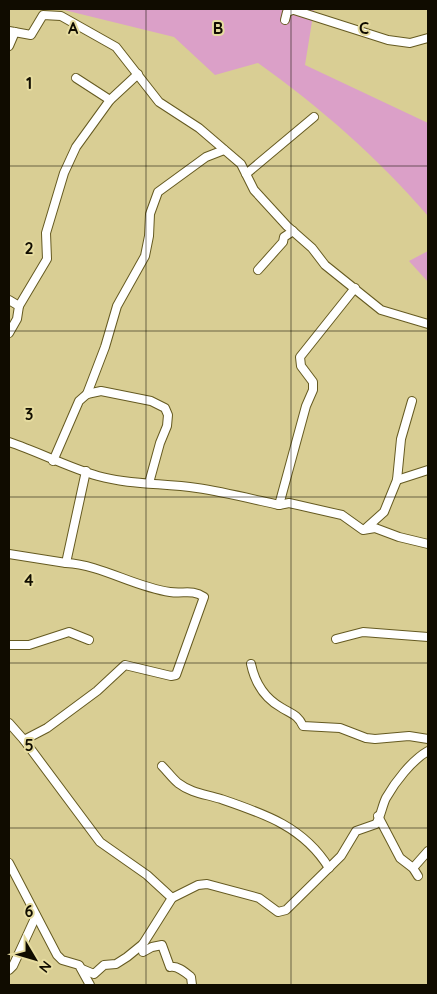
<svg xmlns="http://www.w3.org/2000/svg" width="437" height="994" font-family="Quicksand,sans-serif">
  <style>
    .green { fill: #dba0c8 }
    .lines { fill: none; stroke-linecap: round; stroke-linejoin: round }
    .minor-casing { stroke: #655a21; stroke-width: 10 }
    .minor { stroke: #fff; stroke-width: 8 }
    .grid { fill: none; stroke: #100c00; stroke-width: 1; stroke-opacity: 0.55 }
    .grid-label { font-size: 16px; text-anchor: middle; font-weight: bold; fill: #100c00; stroke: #e6dca0; stroke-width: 4; stroke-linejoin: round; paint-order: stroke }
  </style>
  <rect width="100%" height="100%" fill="#d9ce94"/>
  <g class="green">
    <path d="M60 9H314L305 65 428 123V216C377 157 321 108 258 63L215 75 174 37Z"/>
    <path d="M428 251V282L409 261Z"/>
  </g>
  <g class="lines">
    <defs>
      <g id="minor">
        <path d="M294 10 388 40 410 43 428 38"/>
        <path d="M285 20 287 12 295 9"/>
        <path d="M9 31 31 35 43 15 61 16 116 47 159 102 199 128 241 164 254 190 287 226 312 248 325 265 381 310 428 324"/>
        <path d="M9 46 15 32"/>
        <path d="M76 78 110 100"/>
        <path d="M246 174 314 117"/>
        <path d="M258 270 283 242 284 237 293 231"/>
        <path d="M9 300 19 306 17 319 9 333"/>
        <path d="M19 306 47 259 46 233 64 173 76 147 110 100 138 74"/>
        <path d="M87 394 105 347 117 306 145 256 149 236 150 214 158 192 206 157 224 150"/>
        <path d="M9 442C39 452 67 467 98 476 130 485 164 483 197 488 224 492 252 499 279 505L289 503 342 515 363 530 375 528 399 537 428 544"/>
        <path d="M53 461 79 401 87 394 101 391 151 401 165 408 168 415 167 426 160 443 149 483"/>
        <path d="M397 480 428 470"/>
        <path d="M279 505 306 406 313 390V382L301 366 300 357 355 288"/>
        <path d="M365 529 384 512 397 480 401 439 412 401"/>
        <path d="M9 554 66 563 86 471"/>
        <path d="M336 639 363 632 428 637"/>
        <path d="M9 645H29L69 632 89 640"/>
        <path d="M251 664C255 683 264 698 282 708 292 714 298 715 303 726L340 728 366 738 375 739 409 736 428 739"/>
        <path d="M9 723 24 740 100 842 147 875 172 898"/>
        <path d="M24 740 47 728 97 691 125 665 171 676 176 675 204 597C192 589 184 594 170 592 134 587 102 565 66 563"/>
        <path d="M162 766C167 771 172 778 178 783 191 793 205 794 221 799 265 814 304 827 329 868"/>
        <path d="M378 816 400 858 413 868 418 876"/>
        <path d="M9 863 57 955 62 960 79 965 90 985"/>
        <path d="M413 868 428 851"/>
        <path d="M143 944V952L152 947 162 945 170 967C177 965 185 972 191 977L192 985"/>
        <path d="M82 969 94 974 104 965 116 964 127 957 143 944 172 898 198 885 207 884 259 898 278 912 286 910 341 856 356 831 376 824C381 816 382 806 386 798 395 782 412 760 428 751"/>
        <path d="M9 970 13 966 36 916"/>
      </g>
    </defs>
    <use href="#minor" class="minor-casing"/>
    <use href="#minor" class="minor"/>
  </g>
  <path class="grid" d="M146 9V985M291 9V985M9 166H428M9 331H428M9 497H428M9 663H428M9 828H428"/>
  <g class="grid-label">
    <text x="73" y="34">A</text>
    <text x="218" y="34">B</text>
    <text x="364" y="34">C</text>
    <text x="29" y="89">1</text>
    <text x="29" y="254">2</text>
    <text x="29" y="420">3</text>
    <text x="29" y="586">4</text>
    <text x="29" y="751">5</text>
    <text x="29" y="917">6</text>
  </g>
  <rect width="437" height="994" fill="none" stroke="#100c00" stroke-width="20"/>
  <g transform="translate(35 959) rotate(128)" stroke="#e6dca0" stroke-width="4" paint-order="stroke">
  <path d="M0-4L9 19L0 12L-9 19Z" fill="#100c00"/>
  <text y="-8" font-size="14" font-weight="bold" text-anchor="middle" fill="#100c00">N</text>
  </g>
</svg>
